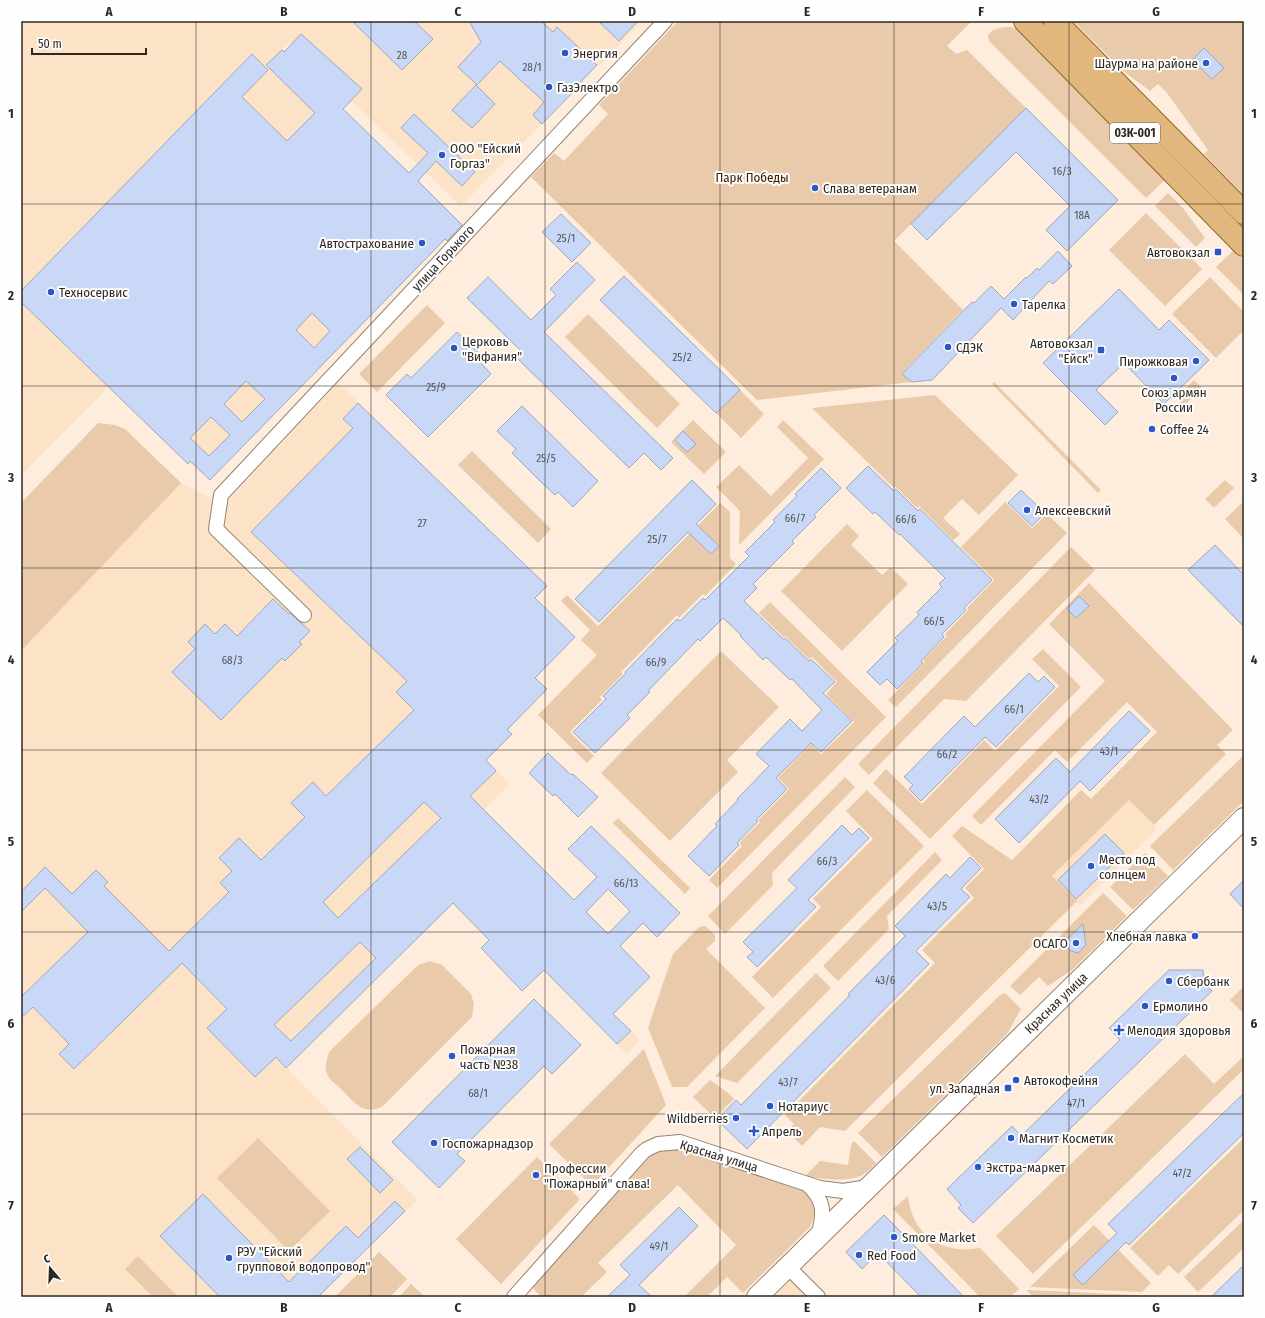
<svg xmlns="http://www.w3.org/2000/svg" width="1265" height="1318" font-family="'Fira Sans Condensed',sans-serif">
  <style>
    .built { fill: #fce2c6 }
    .green { fill: #e9caaa }
    .building { fill: #c8d8f6; stroke: #9da9c0; fill-rule: evenodd }
    .lines { fill: none; stroke-linecap: round; stroke-linejoin: round }
    .street-casing { stroke: #94816e; stroke-width: 16 }
    .secondary-casing { stroke: #94816e; stroke-width: 22 }
    .primary-casing { stroke: #966625; stroke-width: 24 }
    .street { stroke: #fff; stroke-width: 14 }
    .secondary { stroke: #fff; stroke-width: 20 }
    .primary { stroke: #e2b77e; stroke-width: 22 }
    .grid { fill: none; stroke: #2f2820; stroke-width: 1; stroke-opacity: 0.55 }
    .poi-dot { fill: #2a57c5; stroke: #fefefe; stroke-width: 1.5 }
    .labels { text-anchor: middle; dominant-baseline: central; stroke-width: 4; stroke-linejoin: round; paint-order: stroke }
    .number-label { font-size: 11px; fill: #555456 }
    .shield { fill: #fefefe; stroke: #6d6863; stroke-width: 1 }
    .shield-label { font-size: 12px; font-weight: bold; fill: #2f2820 }
    .poi-label { font-size: 13px; fill: #2f2820; stroke: #fefefe; text-anchor: start }
    .park-label { font-size: 13px; fill: #3d2200; stroke: #fefefe }
    .street-label { font-size: 13px; fill: #2f2820; stroke: #fefefe }
    .neatline { fill: none; stroke: #2f2820; stroke-width: 1.5 }
    .grid-label { font-size: 13px; text-anchor: middle; font-weight: bold; fill: #2f2820 }
  </style>
  <rect width="100%" height="100%" fill="#feeddc"/>
  <g class="built">
    <path d="M21 21H642L599 66 597 65 579 84V86L461 206 290 42 282 49 465 227 449 243 445 239 210 480 190 461 188 464 108 387 21 476Z"/>
    <path d="M338 383 547 586 535 598 575 637 535 678 547 689 508 729 512 734 486 760 510 784 484 810 650 977 614 1014 640 1040 627 1054 465 891 287 1068 417 1200 318 1297H27L21 1290V651L181 483 224 505Z"/>
    <path d="M1129 800 1157 829 1080 905 1052 876Z"/>
    <path d="M791 1278 811 1297H772Z"/>
  </g>
  <g class="green">
    <path d="M678 21H972L947 46 956 54 967 50 1026 108 894 241 963 310 902 373 912 382 757 400 531 177 554 153 564 161 608 114 599 105Z"/>
    <path d="M1073 21H1244V195L1204 154 1208 150 1167 93 1158 84 1150 91 1123 71Z"/>
    <path d="M1010 27 1017 29 1165 180 1146 198 989 41 988 35C993 28 1002 27 1010 27Z"/>
    <path d="M1168 193 1183 208 1205 238 1196 247 1155 206Z"/>
    <path d="M1146 213 1202 269 1165 306 1109 250Z"/>
    <path d="M1234 250 1244 260V295L1216 267Z"/>
    <path d="M1210 277 1244 312V333L1242 332 1216 358 1172 314Z"/>
    <path d="M427 305 445 323 377 392 359 374Z"/>
    <path d="M588 314 680 404 657 428 565 337Z"/>
    <path d="M1194 380 1202 388 1184 406 1176 398Z"/>
    <path d="M994 382 1101 490 1098 493 992 384Z"/>
    <path d="M740 390 764 414 741 438 716 413Z"/>
    <path d="M935 395 1018 475 979 515 962 499 943 518 960 534 953 540 919 506 917 508 896 487 894 488 812 408Z"/>
    <path d="M693 420 726 452 704 474 671 442Z"/>
    <path d="M783 420 824 459 739 545 740 511 716 487 739 465 771 496 808 458 777 427Z"/>
    <path d="M98 423 115 425 125 429 181 483 21 651V503Z"/>
    <path d="M472 451 551 529 538 543 458 465Z"/>
    <path d="M1225 480 1234 488 1214 508 1205 499Z"/>
    <path d="M1244 501V539L1225 519Z"/>
    <path d="M1005 502 1032 528 1047 514 1067 533 896 707 888 700 925 662 923 660 947 636 945 634 968 610 967 608 994 580 961 547Z"/>
    <path d="M720 503 730 512V558L736 564 705 596 703 594 679 618 677 615 621 672 623 674 600 697 602 700 570 732 594 756 587 763 538 715 597 655 581 640 590 630 561 601 567 595 598 626Z"/>
    <path d="M847 524 859 536 851 545 882 575 891 567 908 584 842 651 781 591Z"/>
    <path d="M1071 547 1095 570 966 701 944 699 869 775 858 764Z"/>
    <path d="M1089 583 1233 730 1217 745 1226 754 1154 825 1129 800 1052 876 1077 901 845 1131 820 1127 802 1146 787 1131 794 1124 785 1115 935 963 922 950 974 898 965 888 984 869 952 836 962 826 1012 860 1081 790 1091 799 1157 732 1127 702 1067 762 1055 750 981 825 972 816 1105 681 1049 624Z"/>
    <path d="M770 602 886 717 717 888 709 880 742 846 739 843 760 822 758 820 789 789 778 778 811 744 821 754 854 722 826 694 837 682 812 657 809 659 785 636 783 637 759 613Z"/>
    <path d="M1043 649 1081 687 930 839 873 783 886 769 922 804 984 740 995 751 1059 686 1032 659Z"/>
    <path d="M721 651 779 707 727 760 738 772 670 841 601 773Z"/>
    <path d="M1244 755V801L1173 870 1150 846Z"/>
    <path d="M845 777 855 787 772 873 773 885 725 934 708 916Z"/>
    <path d="M867 790 924 846 773 998 752 977 821 907 813 899 873 839 846 811Z"/>
    <path d="M618 818 690 888 685 894 613 823Z"/>
    <path d="M935 852 942 860 887 916 889 929 838 981 823 966Z"/>
    <path d="M1145 853 1168 876 1133 910 1110 887Z"/>
    <path d="M1103 893 1127 916 1072 970 1048 986 1039 977 1020 995 1010 986Z"/>
    <path d="M705 926 715 935V941L706 949 765 1008 687 1087H672L648 1028 673 954 699 927Z"/>
    <path d="M430 961 442 965 471 994 474 1004 472 1017 383 1106C363 1117 354 1102 341 1089 337 1085 331 1081 328 1076 324 1068 326 1059 330 1051L418 965Z"/>
    <path d="M816 973 831 988 737 1083 715 1076Z"/>
    <path d="M1244 986V1014L1230 1000Z"/>
    <path d="M1005 993 1021 1009 1007 1034 882 1157 858 1133 999 996Z"/>
    <path d="M644 1049 666 1105 592 1186 549 1144Z"/>
    <path d="M1185 1054 1214 1084 1244 1056V1069L1033 1274 996 1236Z"/>
    <path d="M710 1080 728 1093 734 1099 715 1118 693 1097Z"/>
    <path d="M258 1138 330 1211 289 1251 217 1178Z"/>
    <path d="M1244 1138V1210L1178 1274 1169 1265 1158 1276 1130 1248Z"/>
    <path d="M854 1141 876 1163C872 1167 869 1171 864 1174 851 1183 820 1179 805 1176L820 1161 848 1165 851 1145Z"/>
    <path d="M678 1148 806 1191C815 1205 817 1211 810 1227L743 1293 727 1277 707 1297H684L736 1245 678 1185 598 1263 607 1272 581 1297H541L532 1287 648 1156 655 1152Z"/>
    <path d="M537 1157 580 1199 501 1284 456 1239Z"/>
    <path d="M908 1196C912 1235 942 1255 980 1248L1019 1289 1010 1297H980L893 1209Z"/>
    <path d="M1244 1220V1248L1198 1292 1184 1277Z"/>
    <path d="M1094 1225 1151 1283 1142 1292 1030 1287Z"/>
    <path d="M379 1252 407 1279 390 1297H335Z"/>
    <path d="M138 1256 178 1297H153L125 1269Z"/>
    <path d="M411 1284 425 1297H399Z"/>
    <path d="M1027 1290 1138 1295 1136 1297H1033Z"/>
  </g>
  <g class="building">
    <path d="M352 21H414L433 39 402 70Z"/>
    <path d="M469 21H541L553 32 557 27 597 65 576 87 577 88 542 124 533 115 544 102 500 61 477 85 458 67 481 42Z"/>
    <path d="M598 21H638L619 41Z"/>
    <path d="M301 34 362 89 343 109 409 173 428 153 401 128 414 114 475 172 462 186 436 161 418 181 462 225 447 241 445 239 210 480 190 461 188 464 21 302V291L252 54 268 70 242 97 287 141 315 113 266 65 282 50 284 52ZM312 313 330 331 314 348 296 330ZM246 381 265 399 242 422 224 404ZM211 417 230 435 209 456 190 438Z"/>
    <path d="M1204 48 1224 68 1212 79 1192 60Z"/>
    <path d="M476 85 495 104 472 128 452 110Z"/>
    <path d="M1026 108 1118 200 1067 251 1046 230 1070 206 1016 152 927 240 911 224Z"/>
    <path d="M561 214 591 243 572 262 542 232Z"/>
    <path d="M1058 251 1072 266 1053 284 1049 281 1013 320 1001 308 932 380 912 382 902 374 972 302 974 303 991 286 1004 299 1026 277 1027 278 1037 268 1039 270Z"/>
    <path d="M577 262 595 280 544 332 673 458 661 470 644 453 629 468 517 358 522 352 467 298 488 277 531 320 556 295 550 289Z"/>
    <path d="M624 276 740 390 716 413 600 300Z"/>
    <path d="M1119 289 1159 330 1169 320 1209 360 1164 404 1124 363 1096 390 1118 412 1105 425 1043 363Z"/>
    <path d="M457 332 483 357 479 361 491 374 428 437 386 395 407 374 411 378Z"/>
    <path d="M358 403 547 586 535 598 575 637 535 678 547 689 507 730 512 734 486 760 496 771 470 796 574 900 597 877 568 849 591 826 680 913 657 937 643 923 620 946 650 977 613 1014 631 1031 617 1044 544 970 522 991 481 948 489 940 453 903 286 1068 276 1057 255 1077 207 1028 227 1009 182 963 74 1069 59 1054 69 1044 33 1007 21 1018V997L88 932 45 888 21 912V892L45 867 72 894 96 870 108 882 104 886 169 951 229 892 220 883 232 871 219 858 239 838 261 860 305 817 291 803 313 782 326 796 414 710 396 692 407 681 251 532 353 428 343 419ZM424 802 441 818 338 918 323 902ZM608 889 630 911 608 934 586 912ZM360 942 376 958 291 1041 274 1025Z"/>
    <path d="M522 406 598 481 573 507 558 492 555 495 540 481 512 453 516 449 497 431Z"/>
    <path d="M683 431 696 444 687 452 675 440Z"/>
    <path d="M868 466 894 491 896 489 918 511 920 509 992 580 964 608 966 610 942 634 944 637 921 661 923 663 897 689 887 679 880 685 867 672 898 641 895 638 919 615 917 612 942 587 939 584 945 578 900 534 899 535 875 512 873 514 846 488Z"/>
    <path d="M821 468 841 488 814 515 816 517 792 541 794 543 753 584 757 588 744 601 783 639 785 638 809 661 811 659 835 682 823 693 852 721 821 752 811 743 776 778 787 789 756 820 758 821 737 843 739 845 709 876 688 856 717 826 715 824 738 800 737 799 769 766 756 754 790 719 802 731 822 710 792 679 790 680 766 657 763 660 740 636 741 635 723 618 700 641 698 639 648 691 650 692 627 715 630 718 595 753 573 732 606 699 603 696 626 673 625 672 677 619 680 621 703 598 705 600 749 556 745 552 775 522 773 520 797 496 795 494Z"/>
    <path d="M692 480 716 504 696 524 719 546 711 554 688 532 599 622 575 599Z"/>
    <path d="M1021 490 1045 513 1032 526 1008 503Z"/>
    <path d="M1215 545 1244 575V627L1188 570Z"/>
    <path d="M1079 596 1089 606 1076 618 1067 609Z"/>
    <path d="M273 599 289 614 290 613 310 631 299 642 302 644 285 661 282 658 221 720 172 672 195 649 188 642 205 624 215 634 225 624 237 636Z"/>
    <path d="M1029 673 1038 682 1044 676 1055 687 996 747 985 737 921 801 909 789 913 785 904 777 964 716 975 727Z"/>
    <path d="M1129 711 1150 731 1090 791 1080 781 1019 843 995 819 1056 758 1070 772Z"/>
    <path d="M548 753 571 775 573 774 598 797 578 817 555 794 553 796 529 773Z"/>
    <path d="M842 825 852 835 859 828 869 838 808 900 816 907 757 967 747 957 753 952 743 942 797 888 788 880Z"/>
    <path d="M1105 834 1124 853 1076 899 1058 880Z"/>
    <path d="M970 857 981 868 961 889 970 897 916 951 929 964 747 1149 717 1120 736 1100 741 1105 850 995 848 994 905 936 895 926 946 874 950 878Z"/>
    <path d="M1244 880V909L1230 894Z"/>
    <path d="M1083 924 1086 945 1078 953 1071 951 1063 943Z"/>
    <path d="M1169 970H1203L1204 983 1212 991 973 1223 958 1208 961 1205 947 1189 1012 1126 1021 1136 1120 1040 1109 1028Z"/>
    <path d="M534 999 581 1045 552 1074 544 1066 457 1154 465 1161 439 1188 392 1142Z"/>
    <path d="M1244 1093V1133L1129 1245 1126 1242 1083 1285 1073 1275 1117 1233 1108 1224Z"/>
    <path d="M360 1147 393 1180 380 1193 347 1159Z"/>
    <path d="M203 1194 289 1282 346 1226 358 1238 395 1201 405 1211 318 1297H220L160 1236Z"/>
    <path d="M679 1207 698 1226 639 1285 652 1297H607L630 1275 620 1265Z"/>
    <path d="M884 1215 904 1235 964 1297H921L878 1253 862 1269 846 1252Z"/>
    <path d="M1244 1265V1297H1211Z"/>
  </g>
  <g class="lines">
    <defs>
      <g id="street">
        <path d="M304 615 216 529 221 495 665 21"/>
        <path d="M807 1184C826 1201 824 1214 818 1237"/>
        <path d="M788 1267 818 1297"/>
        <path d="M514 1297 642 1153 647 1149 658 1144 680 1142 789 1178 820 1188 843 1191 868 1187"/>
      </g>
      <path id="secondary" d="M757 1297 1244 818"/>
      <g id="primary">
        <path d="M1025 21 1244 245"/>
        <path d="M1055 21 1244 213"/>
      </g>
    </defs>
    <use href="#street" class="street-casing"/>
    <use href="#secondary" class="secondary-casing"/>
    <use href="#primary" class="primary-casing"/>
    <use href="#street" class="street"/>
    <use href="#secondary" class="secondary"/>
    <use href="#primary" class="primary"/>
  </g>
  <path class="grid" d="M196 21V1297M371 21V1297M545 21V1297M720 21V1297M894 21V1297M1069 21V1297M21 204H1244M21 386H1244M21 568H1244M21 750H1244M21 932H1244M21 1114H1244"/>
  <g class="poi-dot">
    <circle cx="565" cy="53" r="4"/>
    <circle cx="1206" cy="63" r="4"/>
    <circle cx="549" cy="87" r="4"/>
    <circle cx="442" cy="155" r="4"/>
    <circle cx="815" cy="188" r="4"/>
    <circle cx="422" cy="243" r="4"/>
    <rect x="1214" y="248" width="8" height="8" rx="2"/>
    <circle cx="51" cy="292" r="4"/>
    <circle cx="1014" cy="304" r="4"/>
    <circle cx="948" cy="347" r="4"/>
    <circle cx="454" cy="348" r="4"/>
    <rect x="1097" y="346" width="8" height="8" rx="2"/>
    <circle cx="1196" cy="361" r="4"/>
    <circle cx="1174" cy="378" r="4"/>
    <circle cx="1152" cy="429" r="4"/>
    <circle cx="1027" cy="510" r="4"/>
    <circle cx="1091" cy="866" r="4"/>
    <circle cx="1195" cy="936" r="4"/>
    <circle cx="1076" cy="943" r="4"/>
    <circle cx="1169" cy="981" r="4"/>
    <circle cx="1145" cy="1006" r="4"/>
    <path d="M1117 1024h4v4h4v4h-4v4h-4v-4h-4v-4h4z"/>
    <circle cx="452" cy="1056" r="4"/>
    <circle cx="1016" cy="1080" r="4"/>
    <rect x="1004" y="1084" width="8" height="8" rx="2"/>
    <circle cx="770" cy="1106" r="4"/>
    <circle cx="736" cy="1118" r="4"/>
    <path d="M752 1125h4v4h4v4h-4v4h-4v-4h-4v-4h4z"/>
    <circle cx="1011" cy="1138" r="4"/>
    <circle cx="434" cy="1143" r="4"/>
    <circle cx="978" cy="1167" r="4"/>
    <circle cx="536" cy="1175" r="4"/>
    <circle cx="894" cy="1237" r="4"/>
    <circle cx="859" cy="1255" r="4"/>
    <circle cx="229" cy="1258" r="4"/>
  </g>
  <g class="labels">
    <g class="number-label">
      <text x="402" y="55">28</text>
      <text x="532" y="67">28/1</text>
      <text x="1062" y="171">16/3</text>
      <text x="1082" y="215">18А</text>
      <text x="566" y="238">25/1</text>
      <text x="682" y="357">25/2</text>
      <text x="436" y="387">25/9</text>
      <text x="546" y="458">25/5</text>
      <text x="795" y="518">66/7</text>
      <text x="906" y="519">66/6</text>
      <text x="422" y="523">27</text>
      <text x="657" y="539">25/7</text>
      <text x="934" y="621">66/5</text>
      <text x="232" y="660">68/3</text>
      <text x="656" y="662">66/9</text>
      <text x="1014" y="709">66/1</text>
      <text x="1109" y="751">43/1</text>
      <text x="947" y="754">66/2</text>
      <text x="1039" y="799">43/2</text>
      <text x="827" y="861">66/3</text>
      <text x="626" y="883">66/13</text>
      <text x="937" y="906">43/5</text>
      <text x="885" y="980">43/6</text>
      <text x="788" y="1082">43/7</text>
      <text x="478" y="1093">68/1</text>
      <text x="1076" y="1103">47/1</text>
      <text x="1182" y="1173">47/2</text>
      <text x="659" y="1246">49/1</text>
    </g>
    <rect class="shield" x="1110" y="123" width="50" height="20" rx="3"/>
    <g class="shield-label">
      <text x="1135" y="133">03К-001</text>
    </g>
    <g class="poi-label">
      <text x="573" y="53">Энергия</text>
      <text x="1198" y="63" text-anchor="end">Шаурма на районе</text>
      <text x="557" y="87">ГазЭлектро</text>
      <text x="450" y="148">ООО "Ейский<tspan x="450" dy="15">Горгаз"</tspan></text>
      <text x="823" y="188">Слава ветеранам</text>
      <text x="414" y="243" text-anchor="end">Автострахование</text>
      <text x="1210" y="252" text-anchor="end">Автовокзал</text>
      <text x="59" y="292">Техносервис</text>
      <text x="1022" y="304">Тарелка</text>
      <text x="462" y="341">Церковь<tspan x="462" dy="15">"Вифания"</tspan></text>
      <text x="1093" y="343" text-anchor="end">Автовокзал<tspan x="1093" dy="15">"Ейск"</tspan></text>
      <text x="956" y="347">СДЭК</text>
      <text x="1188" y="361" text-anchor="end">Пирожковая</text>
      <text x="1174" y="392" text-anchor="middle">Союз армян<tspan x="1174" dy="15">России</tspan></text>
      <text x="1160" y="429">Coffee 24</text>
      <text x="1035" y="510">Алексеевский</text>
      <text x="1099" y="859">Место под<tspan x="1099" dy="15">солнцем</tspan></text>
      <text x="1187" y="936" text-anchor="end">Хлебная лавка</text>
      <text x="1068" y="943" text-anchor="end">ОСАГО</text>
      <text x="1177" y="981">Сбербанк</text>
      <text x="1153" y="1006">Ермолино</text>
      <text x="1127" y="1030">Мелодия здоровья</text>
      <text x="460" y="1049">Пожарная<tspan x="460" dy="15">часть №38</tspan></text>
      <text x="1024" y="1080">Автокофейня</text>
      <text x="1000" y="1088" text-anchor="end">ул. Западная</text>
      <text x="778" y="1106">Нотариус</text>
      <text x="728" y="1118" text-anchor="end">Wildberries</text>
      <text x="762" y="1131">Апрель</text>
      <text x="1019" y="1138">Магнит Косметик</text>
      <text x="442" y="1143">Госпожарнадзор</text>
      <text x="986" y="1167">Экстра-маркет</text>
      <text x="544" y="1168">Профессии<tspan x="544" dy="15">"Пожарный" слава!</tspan></text>
      <text x="902" y="1237">Smore Market</text>
      <text x="237" y="1251">РЭУ "Ейский<tspan x="237" dy="15">групповой водопровод"</tspan></text>
      <text x="867" y="1255">Red Food</text>
    </g>
    <g class="park-label">
      <text x="752" y="177">Парк Победы</text>
    </g>
    <g class="street-label">
      <text transform="translate(443 258) rotate(-47)">улица Горького</text>
      <text transform="translate(1056 1003) rotate(-44)">Красная улица</text>
      <text transform="translate(719 1156) rotate(17)">Красная улица</text>
    </g>
  </g>
  <rect width="1265" height="1318" fill="none" stroke="#fefefe" stroke-width="44"/>
  <g transform="translate(50 1268) rotate(341)" stroke="#fefefe" stroke-width="3" paint-order="stroke">
  <path d="M0-3L7 15L0 10L-7 15Z" fill="#2f2820"/>
  <text y="-6" font-size="11" font-weight="bold" text-anchor="middle" fill="#2f2820">С</text>
  </g>
  <path d="M32 48v6h114v-6" fill="none" stroke="#2f2820" stroke-width="2"/>
  <text x="38" y="48" font-size="12" fill="#2f2820" stroke="#fefefe" stroke-width="3" paint-order="stroke">50 m</text>
  <rect x="22" y="22" width="1221" height="1274" class="neatline"/>
  <g class="grid-label">
    <text x="109" y="16">A</text>
    <text x="284" y="16">B</text>
    <text x="458" y="16">C</text>
    <text x="632" y="16">D</text>
    <text x="807" y="16">E</text>
    <text x="981" y="16">F</text>
    <text x="1156" y="16">G</text>
    <text x="11" y="118">1</text>
    <text x="1254" y="118">1</text>
    <text x="11" y="300">2</text>
    <text x="1254" y="300">2</text>
    <text x="11" y="482">3</text>
    <text x="1254" y="482">3</text>
    <text x="11" y="664">4</text>
    <text x="1254" y="664">4</text>
    <text x="11" y="846">5</text>
    <text x="1254" y="846">5</text>
    <text x="11" y="1028">6</text>
    <text x="1254" y="1028">6</text>
    <text x="11" y="1210">7</text>
    <text x="1254" y="1210">7</text>
    <text x="109" y="1312">A</text>
    <text x="284" y="1312">B</text>
    <text x="458" y="1312">C</text>
    <text x="632" y="1312">D</text>
    <text x="807" y="1312">E</text>
    <text x="981" y="1312">F</text>
    <text x="1156" y="1312">G</text>
  </g>
</svg>
